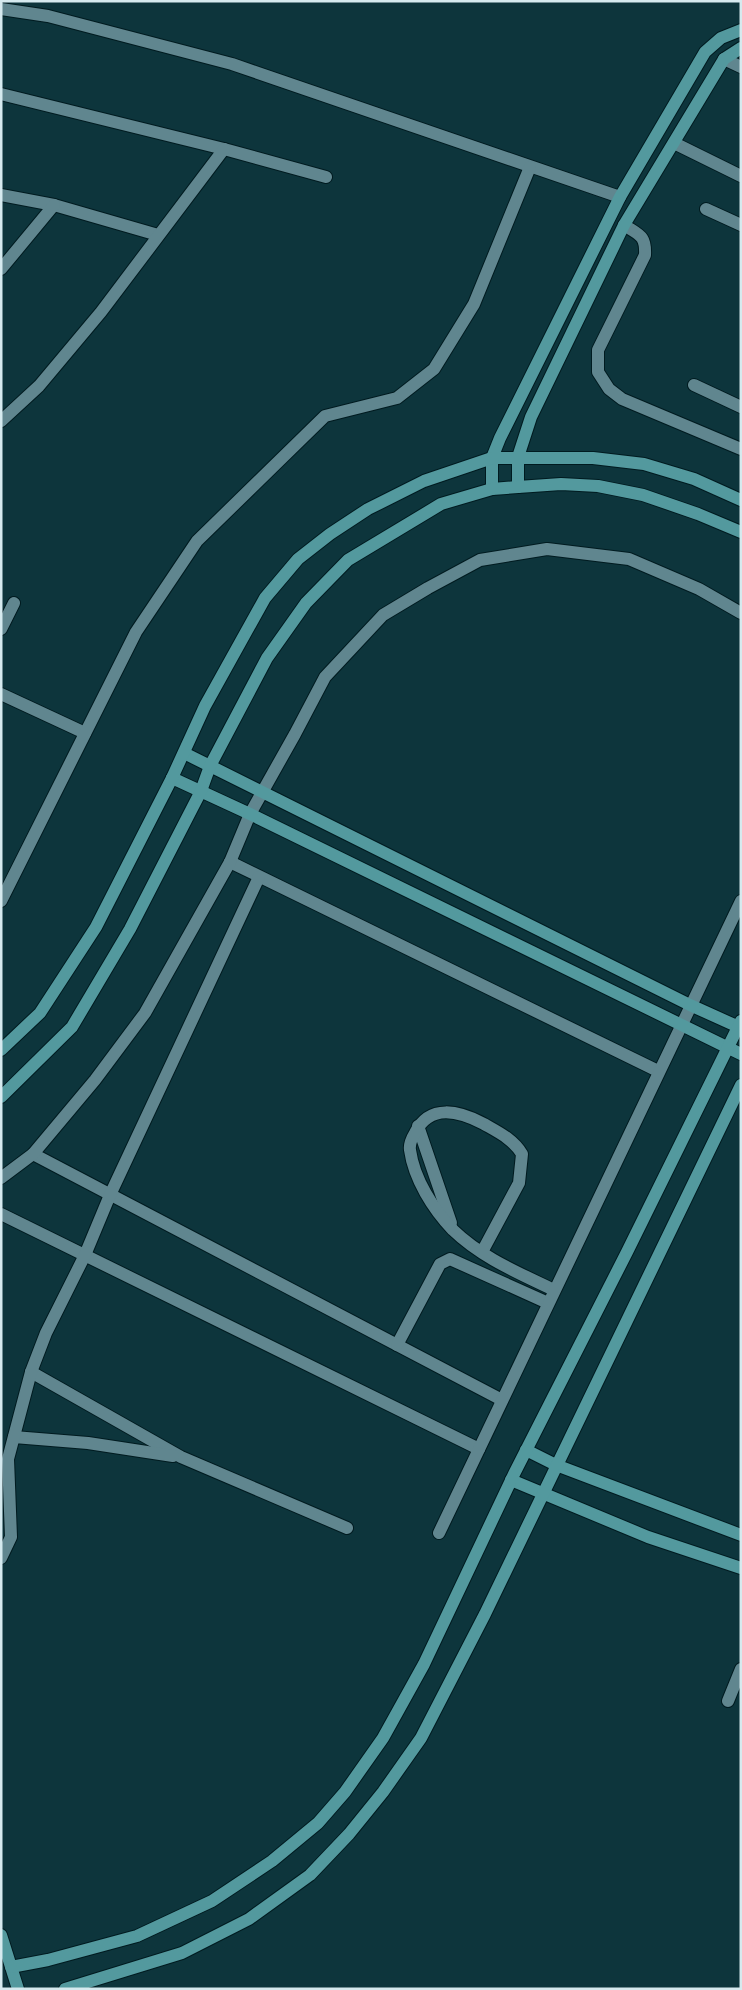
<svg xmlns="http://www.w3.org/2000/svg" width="742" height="1990" font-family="Raleway,sans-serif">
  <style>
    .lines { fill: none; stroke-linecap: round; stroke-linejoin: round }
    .street-casing { stroke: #001b20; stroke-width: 14 }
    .secondary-casing { stroke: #001b20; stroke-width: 14 }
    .street { stroke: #60868f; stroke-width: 12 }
    .secondary { stroke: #53999e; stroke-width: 12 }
  </style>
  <rect width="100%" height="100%" fill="#0d353c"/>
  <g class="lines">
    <defs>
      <g id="street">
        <path d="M1 9 48 16 232 64 620 197"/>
        <path d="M724 59 741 67"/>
        <path d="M1 94 224 149 326 177"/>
        <path d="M674 143 741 176"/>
        <path d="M1 195 54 205 158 235"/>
        <path d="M706 209 741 225"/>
        <path d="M624 225C639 235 646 235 645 255L598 350V372L609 389 622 399 741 449"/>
        <path d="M1 269 54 205"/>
        <path d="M694 385 741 407"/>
        <path d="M1 421 39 386 101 312 224 149"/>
        <path d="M1 629 14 603"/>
        <path d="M1 694 85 733"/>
        <path d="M230 862 658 1071"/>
        <path d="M1 901 136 632 197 541 325 416 397 398 434 369 474 304 530 167"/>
        <path d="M418 1126 451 1223"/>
        <path d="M33 1154 502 1400"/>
        <path d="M1 1178 33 1154 95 1080 145 1013 230 862 250 814 295 734 325 677 383 615 428 588 480 560 547 549 629 559 699 589 741 613"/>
        <path d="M1 1214 479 1449"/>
        <path d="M482 1252 519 1183 522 1154C513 1139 498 1132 484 1124 459 1111 430 1103 415 1133 412 1138 409 1144 410 1150 414 1179 433 1209 453 1230 482 1258 519 1273 554 1290"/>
        <path d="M397 1345 440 1264 450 1259 548 1303"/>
        <path d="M31 1372 181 1457 347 1528"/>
        <path d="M14 1437 88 1443 173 1456"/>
        <path d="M439 1533 741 901"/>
        <path d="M1 1558 11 1537 8 1459 31 1372 46 1333 85 1255 110 1195 259 877"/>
        <path d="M728 1701 741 1669"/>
      </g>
      <g id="secondary">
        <path d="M518 487V457L531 417 624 225 724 59 741 48"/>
        <path d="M492 489V458L500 438 620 197 705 52 721 38 741 30"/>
        <path d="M184 753 690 1005 741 1028"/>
        <path d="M172 778 250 814 741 1054"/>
        <path d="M1 1050 40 1013 96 927 172 778 205 706 265 598 298 559 330 534 368 509 424 481 492 458H593L644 464 694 479 741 500"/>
        <path d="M1 1097 72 1027 130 929 201 791 210 766 267 658 306 603 348 560 441 504 492 489 518 487 561 484 598 486 643 495 698 514 741 532"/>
        <path d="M526 1450 556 1465 741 1535"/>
        <path d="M511 1480 648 1537 741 1568"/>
        <path d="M1 1935 18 1989"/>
        <path d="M11 1967 48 1960 137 1936 212 1901 272 1861 318 1823 345 1792 383 1738 424 1664 514 1474 627 1252 741 1021"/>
        <path d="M65 1989 182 1953 249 1919 310 1875 349 1834 383 1792 421 1738 485 1614 741 1085"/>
      </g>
    </defs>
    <use href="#street" class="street-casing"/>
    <use href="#secondary" class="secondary-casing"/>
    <use href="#street" class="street"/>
    <use href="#secondary" class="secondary"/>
  </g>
  <rect width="742" height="1990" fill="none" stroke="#d6eaef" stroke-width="5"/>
</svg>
